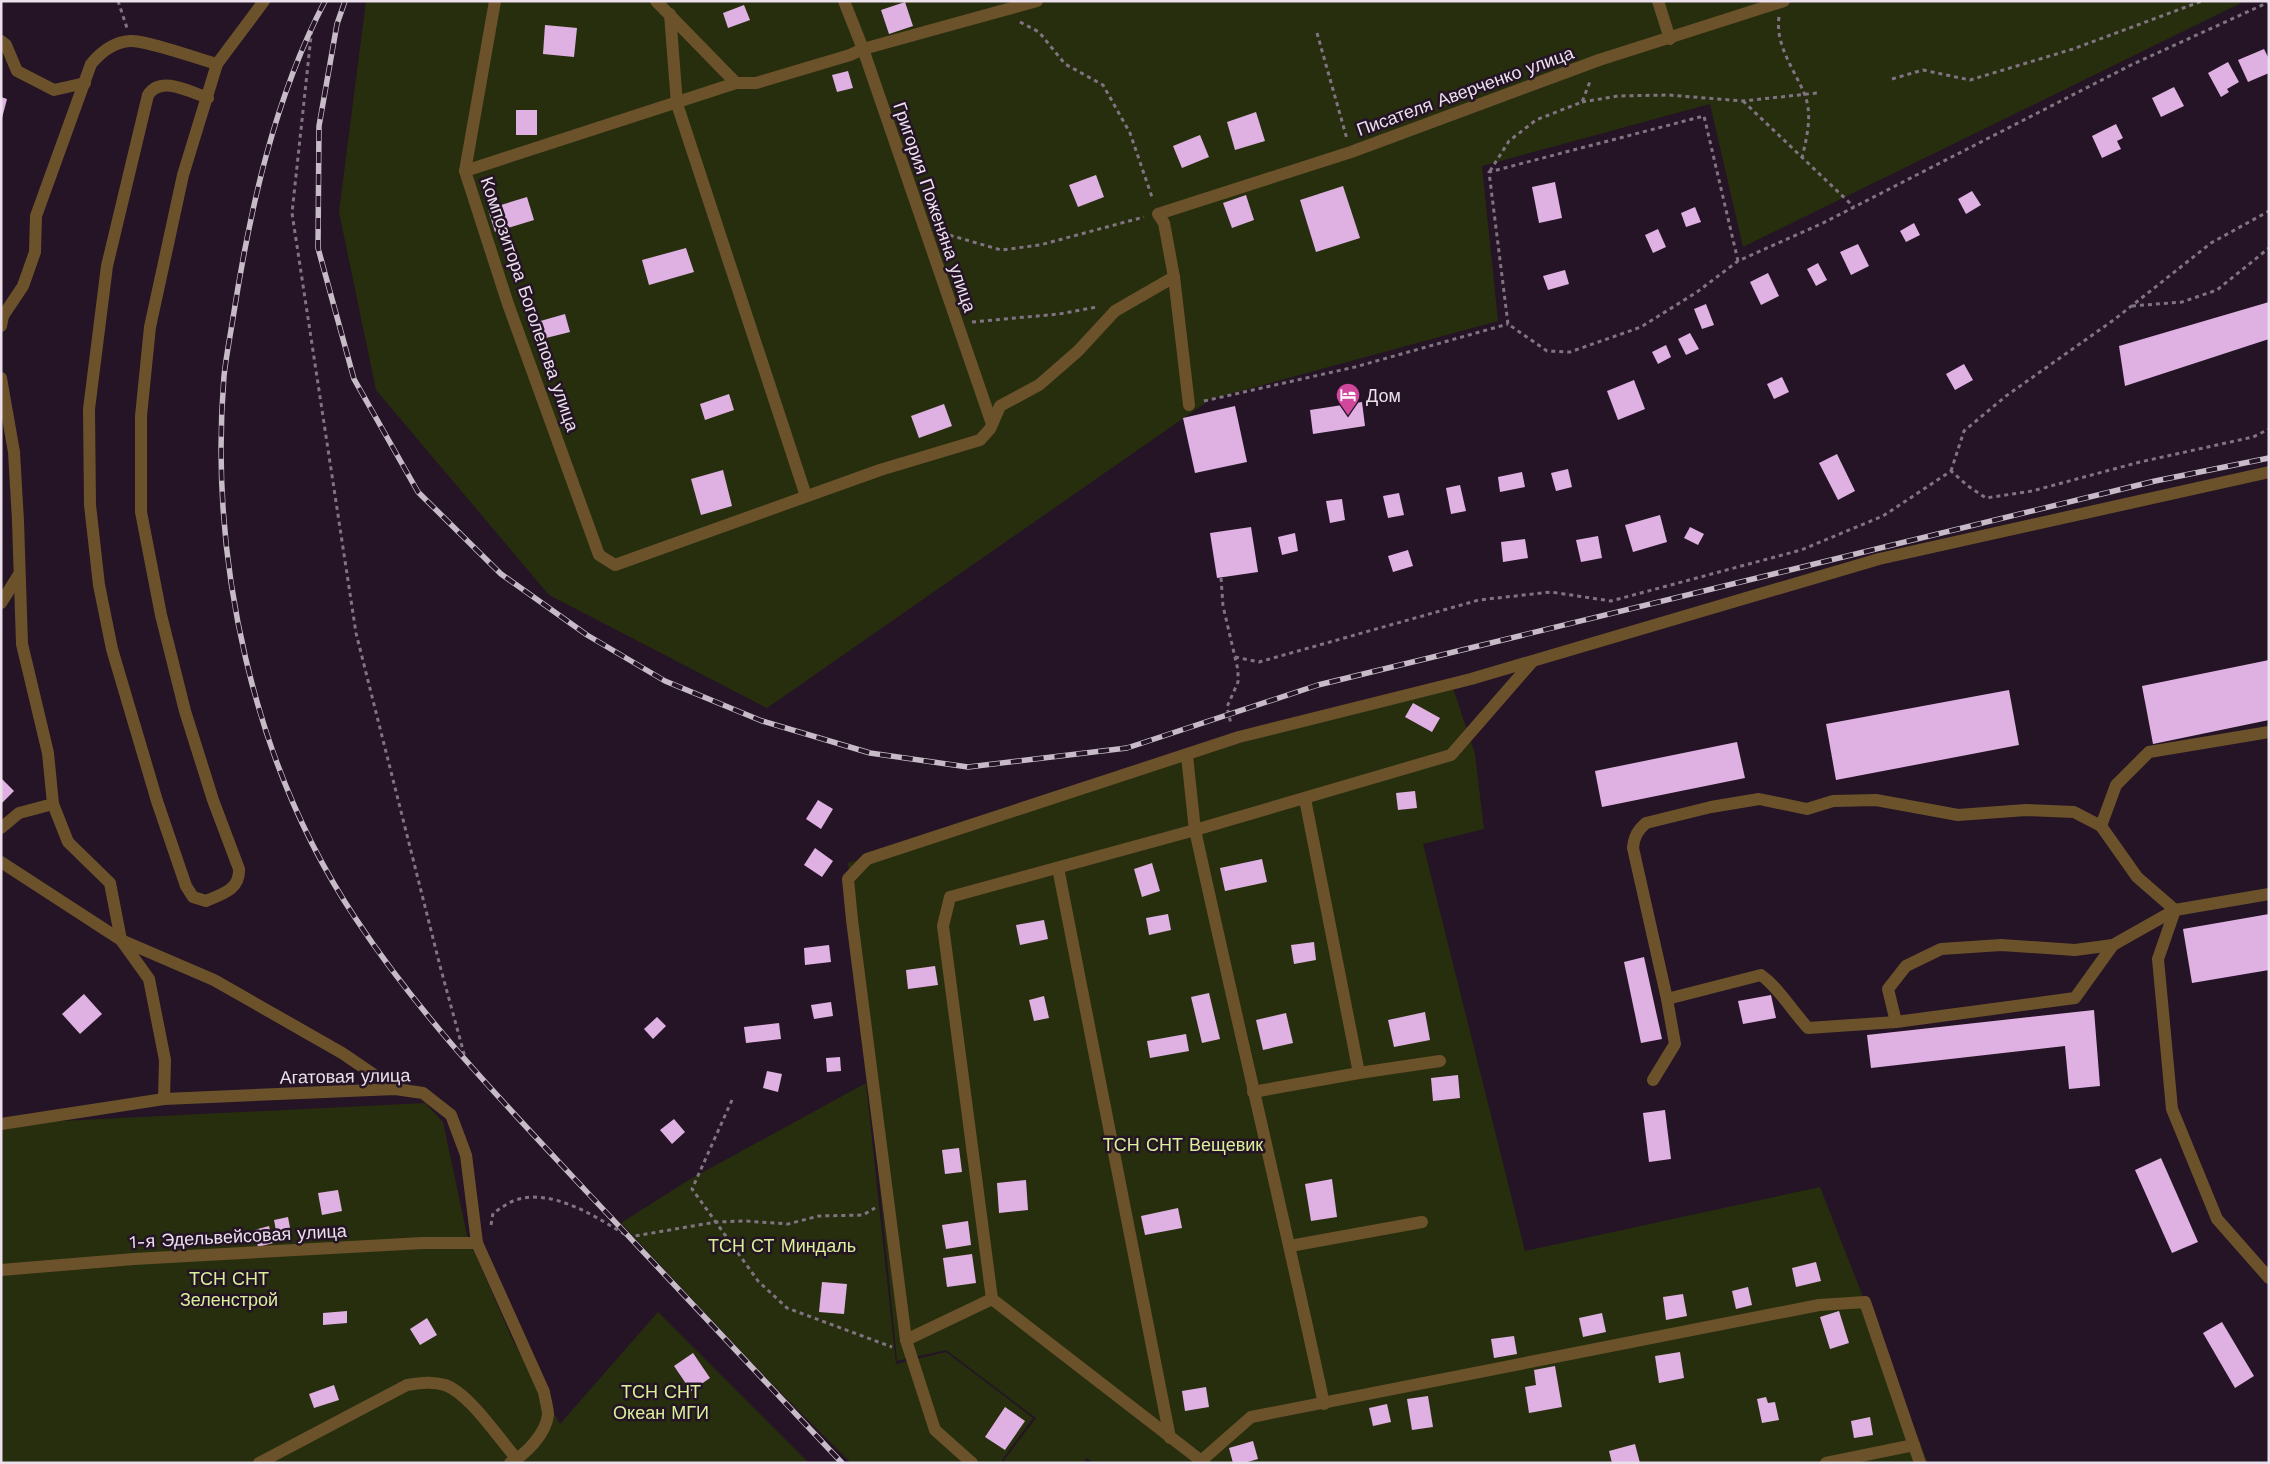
<svg xmlns="http://www.w3.org/2000/svg" width="2270" height="1464" font-family="'Work Sans',sans-serif">
  <style>
    .green { fill: #272e0e }
    .building { fill: #dfb1e2 }
    .lines { fill: none; stroke-linecap: round; stroke-linejoin: round }
    .path { stroke: #817482; stroke-width: 3; stroke-dasharray: 4 4; stroke-linecap: butt }
    .minor { stroke: #6c522b; stroke-width: 12 }
    .rail-casing { stroke: #c7bbc8; stroke-width: 5.5 }
    .rail { stroke: #241425; stroke-width: 4; stroke-dasharray: 11; stroke-linecap: butt }
    .labels { text-anchor: middle; dominant-baseline: central; stroke-width: 5; stroke-linejoin: round; paint-order: stroke }
    .street-label { font-size: 18px; fill: #ebe0ec; stroke: #241425 }
    .poi-label { font-size: 18px; fill: #ebe0ec; stroke: #241425; text-anchor: start }
    .park-label { font-size: 18px; fill: #d9f099; stroke: #241425 }
  </style>
  <rect width="100%" height="100%" fill="#241425"/>
  <g class="green">
    <path d="M366 1H2245L1743 247 1710 104 1482 166 1498 321 1211 399 767 708 549 595 376 390 339 212Z"/>
    <path d="M1450 679 1475 754 1484 829 1423 844 1525 1251 1820 1187 1928 1463H1094L1087 1458 1083 1463H1007L1004 1460 1036 1418 946 1350 897 1361 848 863Z"/>
    <path d="M866 1083 896 1364 946 1352 1033 1418 1002 1460 1005 1463H851L768 1380 621 1223 687 1181Z"/>
    <path d="M425 1103 443 1122 467 1235 513 1341 560 1424 658 1312 809 1463H1V1124Z"/>
  </g>
  <g class="building">
    <path d="M905 2 913 26 889 34 881 10Z"/>
    <path d="M744 5 750 20 728 28 723 13Z"/>
    <path d="M545 25 577 28 574 57 543 54Z"/>
    <path d="M2264 49 2269 59V73L2248 82 2238 60Z"/>
    <path d="M2228 62 2239 82 2227 89 2229 92 2221 97 2208 73Z"/>
    <path d="M848 71 853 88 837 92 832 75Z"/>
    <path d="M2174 87 2184 106 2161 117 2152 98Z"/>
    <path d="M1 97 7 99 2 118H1Z"/>
    <rect x="516" y="110" width="21" height="25"/>
    <path d="M1256 112 1265 141 1235 150 1227 122Z"/>
    <path d="M2116 124 2123 138 2117 141 2121 149 2102 158 2092 136Z"/>
    <path d="M1200 135 1209 157 1182 168 1173 146Z"/>
    <path d="M1096 175 1104 197 1078 207 1069 185Z"/>
    <path d="M1555 182 1562 218 1539 223 1532 187Z"/>
    <path d="M1343 186 1360 238 1316 252 1300 200Z"/>
    <path d="M1972 191 1981 205 1966 214 1958 199Z"/>
    <path d="M1246 195 1254 220 1232 228 1223 203Z"/>
    <path d="M527 197 534 220 495 232 488 209Z"/>
    <path d="M1695 207 1701 222 1686 227 1681 213Z"/>
    <path d="M1914 223 1920 235 1906 242 1900 231Z"/>
    <path d="M1658 229 1666 247 1653 253 1645 235Z"/>
    <path d="M1858 244 1869 266 1851 275 1840 252Z"/>
    <path d="M686 248 694 272 649 285 642 260Z"/>
    <path d="M1818 263 1827 280 1816 286 1807 269Z"/>
    <path d="M1565 270 1569 284 1548 290 1543 276Z"/>
    <path d="M1768 273 1779 296 1761 305 1750 282Z"/>
    <path d="M2269 302V339L2125 386 2119 346Z"/>
    <path d="M1706 304 1714 325 1702 329 1694 309Z"/>
    <path d="M565 314 570 332 542 339 537 322Z"/>
    <path d="M1690 333 1699 349 1686 355 1678 339Z"/>
    <path d="M1666 345 1671 357 1658 364 1652 352Z"/>
    <path d="M1964 364 1973 380 1955 390 1946 374Z"/>
    <path d="M1782 377 1789 392 1774 399 1767 384Z"/>
    <path d="M1634 380 1645 409 1618 420 1607 391Z"/>
    <path d="M729 394 734 410 705 420 700 404Z"/>
    <path d="M1362 402 1365 426 1313 434 1310 410Z"/>
    <path d="M944 404 952 426 919 438 911 416Z"/>
    <path d="M1235 406 1247 462 1195 473 1183 418Z"/>
    <path d="M1837 454 1855 491 1838 500 1819 463Z"/>
    <path d="M1568 469 1572 487 1556 491 1551 473Z"/>
    <path d="M723 470 732 506 701 515 691 479Z"/>
    <path d="M1522 472 1525 487 1500 492 1498 477Z"/>
    <path d="M1460 485 1466 511 1451 514 1446 488Z"/>
    <path d="M1399 493 1404 515 1388 518 1383 496Z"/>
    <path d="M1342 499 1345 520 1330 523 1326 501Z"/>
    <path d="M1660 515 1667 542 1633 552 1625 525Z"/>
    <path d="M1251 527 1258 572 1217 578 1210 533Z"/>
    <path d="M1690 527 1704 534 1698 545 1684 538Z"/>
    <path d="M1295 533 1298 551 1282 555 1278 537Z"/>
    <path d="M1598 536 1602 558 1581 562 1576 540Z"/>
    <path d="M1525 539 1528 558 1503 562 1501 542Z"/>
    <path d="M1408 550 1413 566 1393 572 1388 556Z"/>
    <path d="M2269 660V720L2153 744 2142 686Z"/>
    <path d="M2009 690 2019 745 1836 780 1826 724Z"/>
    <path d="M1413 703 1440 718 1432 732 1405 717Z"/>
    <path d="M1737 742 1745 778 1602 807 1595 771Z"/>
    <path d="M1 778 14 791 1 804Z"/>
    <path d="M1415 791 1417 808 1398 810 1396 793Z"/>
    <path d="M818 800 833 809 821 829 806 819Z"/>
    <path d="M815 848 833 861 822 877 804 865Z"/>
    <path d="M1262 859 1267 882 1225 891 1220 868Z"/>
    <path d="M1152 863 1160 891 1142 897 1134 869Z"/>
    <path d="M1168 914 1171 930 1149 935 1146 918Z"/>
    <path d="M2269 914V970L2192 983 2183 929Z"/>
    <path d="M1044 920 1048 939 1020 945 1016 925Z"/>
    <path d="M1314 942 1316 960 1294 964 1291 945Z"/>
    <path d="M829 945 831 962 805 965 804 948Z"/>
    <path d="M1644 957 1662 1039 1641 1043 1624 962Z"/>
    <path d="M935 966 938 985 908 989 906 970Z"/>
    <path d="M1209 993 1220 1039 1202 1043 1191 997Z"/>
    <path d="M84 994 102 1014 80 1034 62 1014Z"/>
    <path d="M1771 995 1776 1018 1743 1024 1738 1001Z"/>
    <path d="M1044 996 1049 1018 1034 1021 1029 1000Z"/>
    <path d="M831 1002 833 1016 814 1019 811 1005Z"/>
    <path d="M2094 1010 2100 1086 2069 1089 2065 1046 1871 1068 1867 1035Z"/>
    <path d="M1425 1012 1430 1040 1394 1047 1388 1020Z"/>
    <path d="M1286 1013 1293 1043 1263 1050 1256 1020Z"/>
    <path d="M657 1017 666 1026 653 1039 644 1029Z"/>
    <path d="M779 1023 781 1039 746 1043 744 1027Z"/>
    <path d="M1186 1034 1189 1051 1150 1058 1147 1041Z"/>
    <path d="M840 1057 841 1071 827 1072 826 1058Z"/>
    <path d="M767 1071 782 1074 778 1092 763 1088Z"/>
    <path d="M1458 1075 1460 1098 1433 1101 1431 1078Z"/>
    <path d="M1665 1110 1671 1159 1649 1162 1643 1113Z"/>
    <path d="M674 1119 685 1132 672 1144 660 1130Z"/>
    <path d="M959 1148 962 1172 945 1174 942 1150Z"/>
    <path d="M2161 1158 2198 1242 2172 1253 2135 1170Z"/>
    <path d="M1332 1179 1337 1217 1311 1221 1305 1184Z"/>
    <path d="M1026 1180 1028 1210 999 1213 997 1183Z"/>
    <path d="M338 1190 342 1211 322 1215 318 1193Z"/>
    <path d="M1178 1208 1182 1228 1145 1235 1141 1216Z"/>
    <path d="M288 1217 292 1238 278 1241 274 1220Z"/>
    <path d="M968 1221 971 1245 946 1249 942 1225Z"/>
    <path d="M269 1226 273 1243 258 1247 254 1230Z"/>
    <path d="M972 1254 976 1283 947 1287 943 1258Z"/>
    <path d="M1816 1262 1821 1281 1796 1287 1792 1268Z"/>
    <path d="M822 1282 847 1284 844 1314 819 1312Z"/>
    <path d="M1748 1287 1752 1305 1736 1309 1732 1291Z"/>
    <path d="M1683 1294 1687 1316 1666 1320 1663 1297Z"/>
    <path d="M347 1311V1323L323 1325V1313Z"/>
    <path d="M1839 1311 1849 1343 1830 1349 1820 1317Z"/>
    <path d="M1602 1313 1606 1332 1583 1337 1579 1318Z"/>
    <path d="M427 1318 437 1335 420 1345 410 1329Z"/>
    <path d="M2222 1322 2254 1376 2235 1388 2203 1333Z"/>
    <path d="M1514 1336 1517 1354 1494 1358 1491 1339Z"/>
    <path d="M1680 1352 1684 1378 1659 1383 1655 1356Z"/>
    <path d="M693 1353 710 1378 691 1391 674 1366Z"/>
    <path d="M1555 1366 1562 1407 1529 1413 1525 1387 1536 1385 1534 1370Z"/>
    <path d="M334 1385 339 1400 314 1408 309 1394Z"/>
    <path d="M1206 1387 1209 1407 1185 1411 1182 1391Z"/>
    <path d="M1428 1396 1433 1427 1412 1430 1407 1399Z"/>
    <path d="M1766 1397 1768 1403 1775 1402 1779 1420 1762 1423 1757 1399Z"/>
    <path d="M1387 1404 1391 1422 1373 1426 1369 1408Z"/>
    <path d="M1005 1407 1025 1421 1005 1450 985 1437Z"/>
    <path d="M1870 1417 1873 1435 1854 1438 1851 1421Z"/>
    <path d="M1253 1441 1258 1459 1244 1463H1233L1229 1448Z"/>
    <path d="M1635 1444 1640 1463H1612L1609 1451Z"/>
  </g>
  <g class="lines">
    <g class="path">
      <path d="M118 1 127 28"/>
      <path d="M324 1 312 27 292 213 356 633 440 966 466 1061"/>
      <path d="M1779 17C1775 45 1794 69 1804 93 1813 114 1807 136 1802 158"/>
      <path d="M1020 22 1039 32 1065 64 1103 85 1130 133 1153 200"/>
      <path d="M1317 33 1347 139"/>
      <path d="M1892 79 1923 70 1970 80 2073 49 2202 1"/>
      <path d="M1743 101 1854 207"/>
      <path d="M1582 102 1618 96 1668 95 1743 101 1817 93"/>
      <path d="M1490 171 1509 141 1536 120 1582 102 1591 79"/>
      <path d="M942 233 1001 250 1040 245 1144 217"/>
      <path d="M1738 261 1704 116 1489 172 1508 324 1547 351 1570 352 1641 327 1697 292 1738 261 1823 223 2131 65 2269 2"/>
      <path d="M2132 306 2182 302 2217 290 2269 248"/>
      <path d="M972 322 1059 314 1097 307"/>
      <path d="M1204 401 1355 367 1508 324"/>
      <path d="M1951 471 1964 431 2006 396 2115 319 2211 243 2269 211"/>
      <path d="M1221 578 1223 606 1238 670V682L1227 707 1231 724"/>
      <path d="M1235 657 1259 662 1479 600 1551 592 1611 601 1801 550 1883 516 1951 471 1968 486 1986 498 2032 491 2140 462 2253 437 2269 429"/>
      <path d="M732 1100 692 1189 758 1281 787 1308 892 1347"/>
      <path d="M491 1225 493 1213C500 1209 506 1204 513 1201 551 1186 598 1218 629 1237L716 1222 745 1221 788 1224 819 1216 863 1215 875 1208"/>
    </g>
    <g class="minor">
      <path d="M495 1 465 171 508 304 599 555 615 565 880 470 980 440 990 429 1000 406 1039 385 1078 351 1115 311 1174 277"/>
      <path d="M656 1 736 83H756L850 55 863 49 1037 1"/>
      <path d="M844 1 863 49 992 424"/>
      <path d="M1658 1 1670 39"/>
      <path d="M670 14 677 104 806 496"/>
      <path d="M1 41 6 45 17 71 54 90 85 83"/>
      <path d="M208 98C190 92 161 75 148 95L107 266 89 409 90 505 99 585 112 649 157 801 186 886 193 897 206 901C222 894 240 890 239 869L213 800 185 711 161 615 141 512V416L150 327 183 175 217 64 264 1"/>
      <path d="M465 171 736 83"/>
      <path d="M1 326 3 316 23 286 35 252 36 216 91 64C101 52 113 42 130 41 147 40 198 59 217 64"/>
      <path d="M1 378 14 452 18 521 22 644 48 753 53 804 68 842 110 883 121 940 149 979 165 1060 164 1099"/>
      <path d="M1189 405 1174 277 1164 223 1158 214 1351 152 1599 60 1784 1"/>
      <path d="M1 603 18 576"/>
      <path d="M2269 732 2149 752 2116 785 2101 826 2137 877 2175 910 2269 894"/>
      <path d="M1187 756 1195 830 1451 755 1532 662"/>
      <path d="M1305 799 1359 1073"/>
      <path d="M1 828 19 813 53 804"/>
      <path d="M1 862 121 940 214 980 342 1053 395 1089"/>
      <path d="M1058 868 1170 1438"/>
      <path d="M1667 999 1761 975C1780 989 1792 1011 1808 1028L1896 1022 2075 998 2113 945"/>
      <path d="M1896 1022 1888 989 1906 966 1941 949 2001 945 2075 950 2113 945 2175 910 2158 959 2172 1109 2217 1219 2269 1278"/>
      <path d="M1653 1080 1675 1044 1667 999 1633 848C1634 836 1638 830 1646 823L1711 807 1759 799 1807 809 1833 801 1876 800 1958 815 2026 810 2074 812 2101 826"/>
      <path d="M1253 1092 1359 1073 1440 1061"/>
      <path d="M1 1124 164 1099 395 1089 423 1093 451 1115 466 1155 477 1243 544 1392C545 1399 548 1408 548 1415 546 1434 525 1455 510 1463"/>
      <path d="M1290 1246 1422 1222"/>
      <path d="M1 1270 134 1259 423 1243H477"/>
      <path d="M992 1299 943 926 950 897 1195 830C1237 1022 1283 1213 1324 1404"/>
      <path d="M906 1340 992 1299 1204 1463"/>
      <path d="M1201 1461 1251 1417 1819 1305 1865 1302 1920 1463"/>
      <path d="M259 1463 407 1385C420 1383 432 1381 445 1385 469 1393 499 1439 517 1459"/>
      <path d="M972 1463 935 1430 906 1340 852 920 848 879 867 859 1239 737 1471 679 1879 559 2269 472"/>
      <path d="M1826 1463 1914 1445"/>
    </g>
    <defs>
      <g id="rail">
        <path d="M325 1C274 99 250 209 233 318 230 337 226 357 224 376 209 560 253 765 356 919 422 1019 505 1104 586 1191 671 1281 756 1372 842 1463"/>
        <path d="M345 1 337 24 319 126 318 248 354 379 418 492 501 574 587 635 665 681 762 721 870 753 968 767 1127 748 1318 685 2155 481 2269 458"/>
      </g>
    </defs>
    <use href="#rail" class="rail-casing"/>
    <use href="#rail" class="rail"/>
  </g>
  <defs>
    <symbol id="hotel-pin" viewBox="-11 -11 22 30"><path d="M0 17L-7.5 6A9.5 9.5 0 1 1 7.5 6Z" fill="#d1479c" stroke="#241425"/><path d="M-6-4.5h1.5V1H6V5H4.5V3h-9V5H-6ZM-4 0a1.8 1.8 0 1 1 3.6 0ZM.5 0V-2.5h3Q6-2.5 6 0Z" fill="#fff"/></symbol>
  </defs>
  <g fill-rule="evenodd">
    <use href="#hotel-pin" x="1334" y="381" width="28" height="38"/>
  </g>
  <g class="labels">
    <g class="street-label">
      <text transform="translate(1465 91) rotate(-20)">Писателя Аверченко улица</text>
      <text transform="translate(935 207) rotate(71)">Григория Поженяна улица</text>
      <text transform="translate(530 304) rotate(71)">Композитора Боголепова улица</text>
      <text transform="translate(345 1076) rotate(-1)">Агатовая улица</text>
      <text transform="translate(238 1236) rotate(-3)">1-я Эдельвейсовая улица</text>
    </g>
    <g class="poi-label">
      <text x="1366" y="395">Дом</text>
    </g>
    <g class="park-label">
      <text x="1183" y="1144">ТСН СНТ Вещевик</text>
      <text x="782" y="1245">ТСН СТ Миндаль</text>
      <text x="229" y="1278">ТСН СНТ<tspan x="229" dy="21">Зеленстрой</tspan></text>
      <text x="661" y="1391">ТСН СНТ<tspan x="661" dy="21">Океан МГИ</tspan></text>
    </g>
  </g>
  <rect width="2270" height="1464" fill="none" stroke="#ebe0ec" stroke-width="5"/>
</svg>
